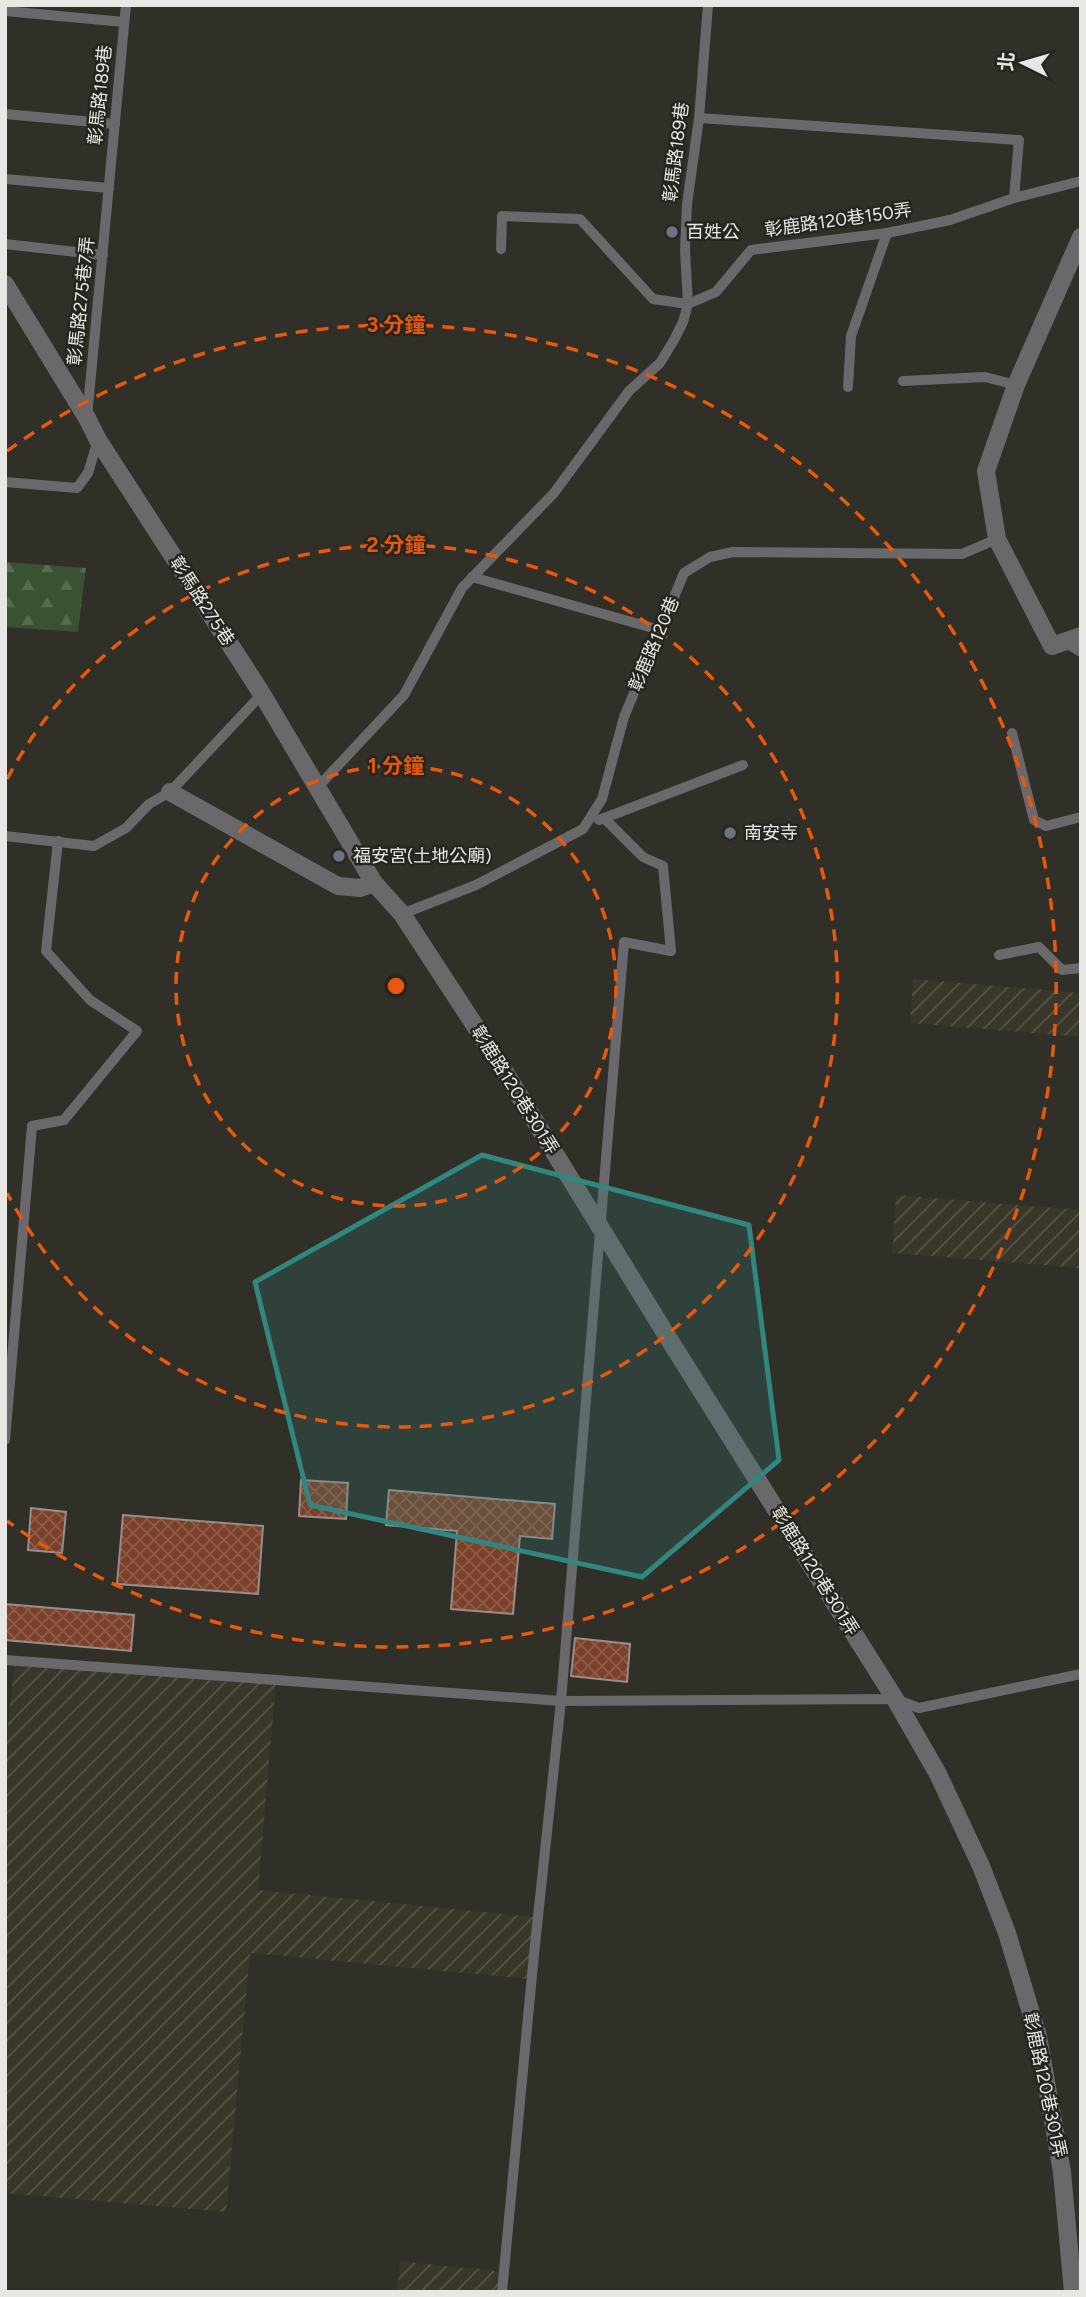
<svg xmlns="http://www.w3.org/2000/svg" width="1086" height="2297" font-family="Figtree,'Noto Sans TC',sans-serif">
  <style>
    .industrial { fill: url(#industrial-furrows) }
    .forest { fill: url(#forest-firs) }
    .building { fill: url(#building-cross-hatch); stroke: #968e8b; stroke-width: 2 }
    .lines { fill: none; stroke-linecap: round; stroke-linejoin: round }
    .service { stroke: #6a686b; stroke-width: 10 }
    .minor { stroke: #6a686b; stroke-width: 18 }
    .tertiary { stroke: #6a686b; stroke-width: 18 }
    .marked { fill: #308780; fill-opacity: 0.2; stroke: #308780; stroke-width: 5; stroke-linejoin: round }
    .ring { fill: none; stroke: #e8590c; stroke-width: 3.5; stroke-dasharray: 12 9 }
    .worship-dot { fill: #6b7280; stroke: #26251f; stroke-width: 2.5 }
    .labels { text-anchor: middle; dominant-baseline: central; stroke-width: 5; stroke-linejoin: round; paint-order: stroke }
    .street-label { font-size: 18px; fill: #e8e7e3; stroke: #26251f }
    .poi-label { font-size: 18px; fill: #e8e7e3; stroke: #26251f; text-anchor: start }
    .centre { fill: #e8590c; stroke: #26251f; stroke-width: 3.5 }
    .ring-label { font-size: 21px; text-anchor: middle; font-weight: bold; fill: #e8590c; stroke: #26251f; stroke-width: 5; stroke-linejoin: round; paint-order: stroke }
  </style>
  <defs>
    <pattern id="industrial-furrows" width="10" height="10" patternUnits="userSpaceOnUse" patternTransform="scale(1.75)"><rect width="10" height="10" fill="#39372a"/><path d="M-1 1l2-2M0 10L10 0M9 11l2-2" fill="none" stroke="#565449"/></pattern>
    <pattern id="forest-firs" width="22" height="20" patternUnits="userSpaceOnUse" patternTransform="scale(1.75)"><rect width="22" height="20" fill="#3b5232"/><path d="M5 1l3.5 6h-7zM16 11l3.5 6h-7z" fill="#576b50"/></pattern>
    <pattern id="building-cross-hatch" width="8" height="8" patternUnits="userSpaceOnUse" patternTransform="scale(1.75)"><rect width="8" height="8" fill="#7b4029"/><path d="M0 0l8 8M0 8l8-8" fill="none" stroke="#8e5c48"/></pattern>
  </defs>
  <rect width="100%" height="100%" fill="#302f28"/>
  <g class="industrial">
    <path d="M913 979 1081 993V1037L910 1023Z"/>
    <path d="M896 1195 1081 1210V1268L892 1253Z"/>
    <path d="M15 1659 276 1681 258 1890 536 1917 529 1979 250 1953 226 2212 5 2193V1752Z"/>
    <path d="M400 2261 504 2272 502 2292H397Z"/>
  </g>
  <path class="forest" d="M5 562 86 568 78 632 5 627Z"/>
  <g class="building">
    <path d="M301 1480 348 1483 346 1519 299 1516Z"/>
    <path d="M389 1490 555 1504 552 1539 520 1536 513 1614 451 1609 457 1531 386 1525Z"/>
    <path d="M31 1508 66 1512 62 1553 28 1550Z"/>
    <path d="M123 1515 263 1526 258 1594 117 1584Z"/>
    <path d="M5 1604 134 1615 131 1651 5 1640Z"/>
    <path d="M575 1638 630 1644 627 1682 571 1676Z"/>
  </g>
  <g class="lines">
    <g class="service">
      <path d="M5 11 124 22"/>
      <path d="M5 114 115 124"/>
      <path d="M699 118 1019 140 1014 198"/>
      <path d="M5 179 109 188"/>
      <path d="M5 244 103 255"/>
      <path d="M501 249 502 216 580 219 653 299 688 304 716 292 751 250 887 233 950 220 1014 198 1081 181"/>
      <path d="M903 381 985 377 1016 385"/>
      <path d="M848 387 851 336 887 233"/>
      <path d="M87 417 126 5"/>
      <path d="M5 482 77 488 88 473 98 440"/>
      <path d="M472 577 660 630"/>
      <path d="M1063 641 1081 652"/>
      <path d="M1012 733 1034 820 1046 826 1081 817"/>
      <path d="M317 788 404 695 462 588 554 493 629 391 660 363 674 340 683 322 688 304 685 250 687 204 699 118 708 5"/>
      <path d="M599 820 743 765"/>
      <path d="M5 836 94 846 126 828 149 804 170 792 262 694"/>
      <path d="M402 914 476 885 583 829 602 799 624 717 684 573 710 557 733 552 962 554 997 539"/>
      <path d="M999 955 1039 947 1062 970 1081 968"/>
      <path d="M5 1440 32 1126 64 1120 137 1031 90 1000 46 951 58 841"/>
      <path d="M5 1660 561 1701 895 1699 919 1708 1081 1674"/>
      <path d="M502 2292 534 1954 561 1701 624 942 671 951 663 866 643 857 605 819"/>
    </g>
    <g class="minor">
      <path d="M1081 237 1016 385 986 471 997 539 1052 646 1081 636"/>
      <path d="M170 792 338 886 360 888 374 883"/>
    </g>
    <path class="tertiary" d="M5 284 87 418 98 440 262 694 374 883 402 914 498 1061 672 1344 895 1699 938 1774 981 1866 1007 1933 1038 2036 1062 2172 1073 2292"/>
  </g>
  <path class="marked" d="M482 1155 749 1225 779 1460 642 1577 310 1505 255 1282Z"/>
  <g class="ring">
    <circle cx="396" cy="986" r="220"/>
    <path d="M7 779A441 441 0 1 1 7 1193"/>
    <path d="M7 451A661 661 0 1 1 7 1521"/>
  </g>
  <g class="worship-dot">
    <circle cx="672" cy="232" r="7"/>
    <circle cx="730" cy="833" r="7"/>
    <circle cx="339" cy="856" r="7"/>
  </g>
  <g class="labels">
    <g class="street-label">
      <text transform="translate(100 95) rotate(-84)">彰馬路189巷</text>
      <text transform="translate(676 152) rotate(-83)">彰馬路189巷</text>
      <text transform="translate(838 220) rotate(-8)">彰鹿路120巷150弄</text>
      <text transform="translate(81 301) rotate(-84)">彰馬路275巷7弄</text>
      <text transform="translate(202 601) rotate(57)">彰馬路275巷</text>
      <text transform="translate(654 644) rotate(-67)">彰鹿路120巷</text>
      <text transform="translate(515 1090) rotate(58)">彰鹿路120巷301弄</text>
      <text transform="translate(815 1571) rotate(58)">彰鹿路120巷301弄</text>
      <text transform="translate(1045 2085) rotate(78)">彰鹿路120巷301弄</text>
    </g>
    <g class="poi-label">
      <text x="686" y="232">百姓公</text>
      <text x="744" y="833">南安寺</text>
      <text x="353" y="856">福安宮(土地公廟)</text>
    </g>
  </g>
  <circle cx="396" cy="986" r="10" class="centre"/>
  <g class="ring-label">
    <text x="396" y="332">3 分鐘</text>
    <text x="396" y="552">2 分鐘</text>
    <text x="396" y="773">1 分鐘</text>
  </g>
  <rect width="1086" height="2297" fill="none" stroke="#e8e7e3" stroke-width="14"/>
  <g transform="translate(1023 63) rotate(275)" stroke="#26251f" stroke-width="5" paint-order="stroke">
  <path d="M0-5L12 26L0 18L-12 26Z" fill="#e8e7e3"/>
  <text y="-10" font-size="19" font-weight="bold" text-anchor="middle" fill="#e8e7e3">北</text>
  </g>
</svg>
